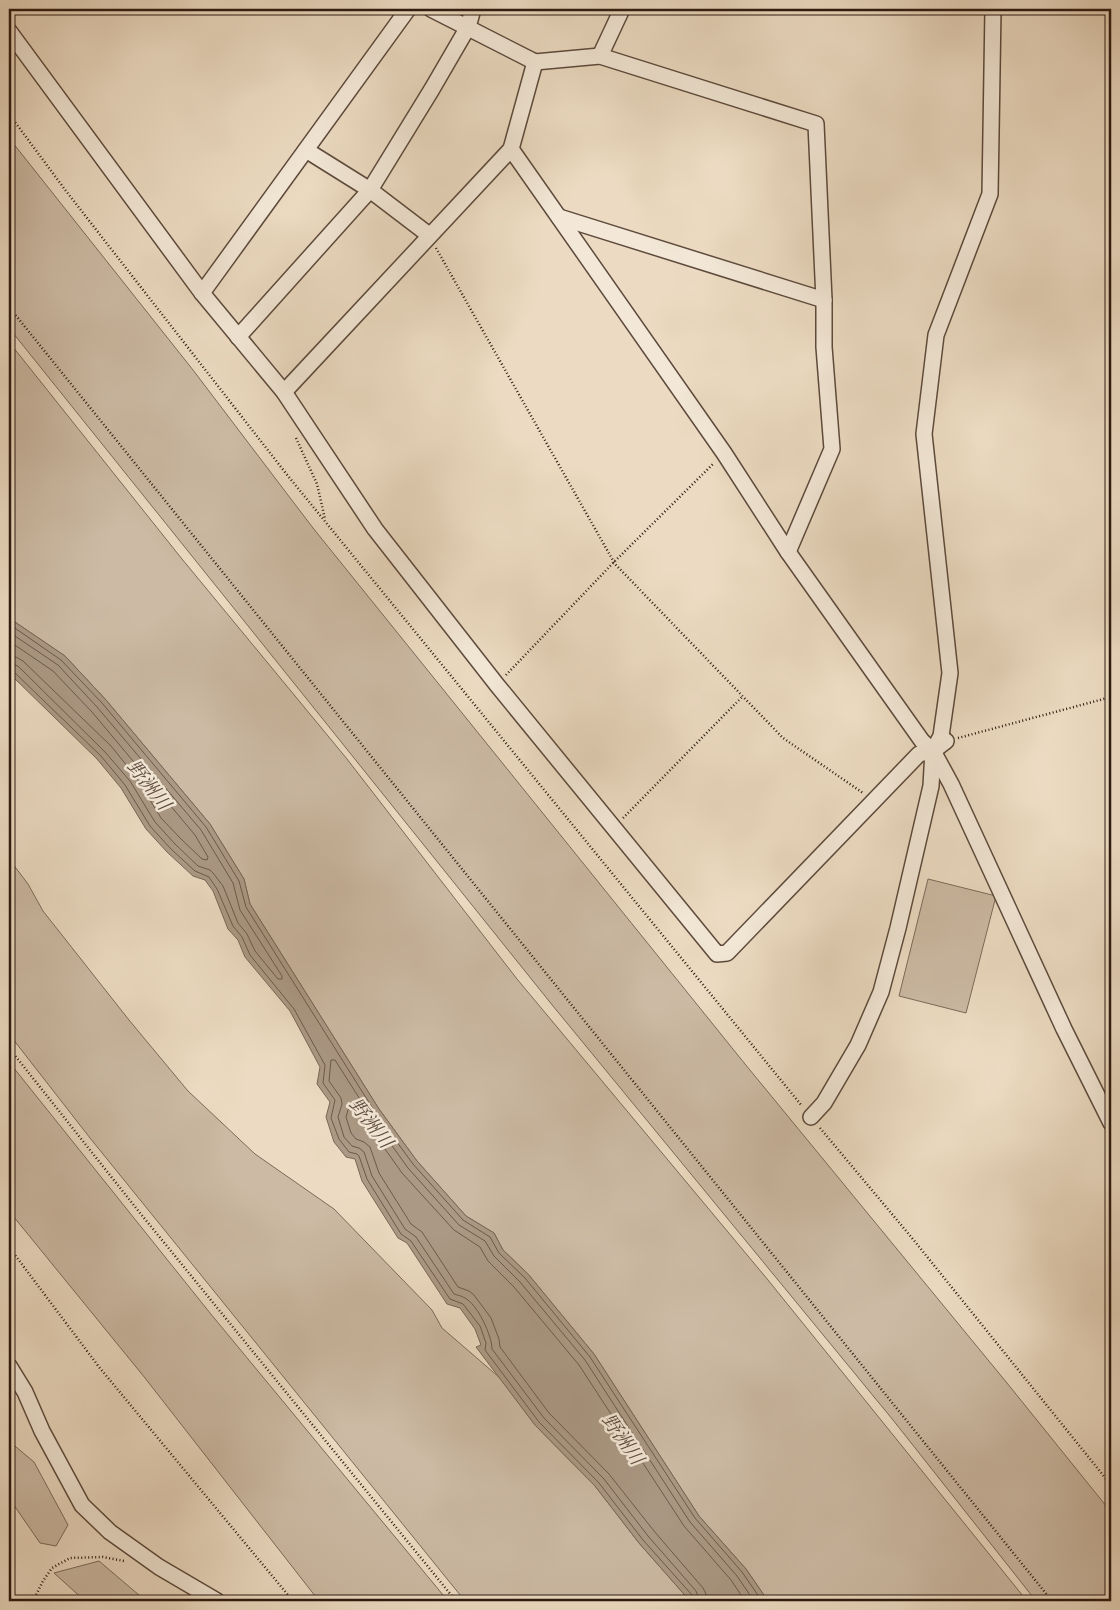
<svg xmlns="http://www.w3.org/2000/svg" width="1120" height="1610" font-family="'EB Garamond','Noto Serif JP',serif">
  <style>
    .green { fill: #ccbaa4; stroke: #7c6a5a }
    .water { fill: #ab9985; stroke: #796656 }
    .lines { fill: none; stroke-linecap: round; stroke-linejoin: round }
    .shore { stroke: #6c5a4a; stroke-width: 1 }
    .minor-casing { stroke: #5d4a3c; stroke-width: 18 }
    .path { stroke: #2d1a10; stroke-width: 2.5; stroke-dasharray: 1 2.5; stroke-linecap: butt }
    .minor { stroke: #f3e8d7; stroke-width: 15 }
    .labels { text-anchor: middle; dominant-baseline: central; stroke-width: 5; stroke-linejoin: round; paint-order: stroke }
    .water-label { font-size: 19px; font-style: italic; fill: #5f4d3f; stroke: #f3e8d7 }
  </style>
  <rect width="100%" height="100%" fill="#ecdbc2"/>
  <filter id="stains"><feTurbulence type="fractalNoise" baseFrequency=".004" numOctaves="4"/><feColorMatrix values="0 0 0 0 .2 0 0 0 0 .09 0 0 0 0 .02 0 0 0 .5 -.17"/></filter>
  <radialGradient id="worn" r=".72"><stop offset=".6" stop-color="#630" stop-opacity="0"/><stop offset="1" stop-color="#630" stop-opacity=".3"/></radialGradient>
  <g class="green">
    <path d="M9 138 193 370 313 528 745 1064 1007 1383 1111 1512V1601H1036L893 1420 553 1006 9 328Z"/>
    <path d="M9 342 182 559 347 759 517 979 768 1280 1027 1601H768L746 1569 699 1516 594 1354 528 1274 503 1250 494 1233 466 1216 417 1161 379 1109 250 904 244 879 210 824 106 700 65 656 9 618Z"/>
    <path d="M9 859 28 884 43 911 129 1020 188 1091 255 1154 334 1209 432 1310 442 1328 500 1378 535 1425 595 1486 639 1543 690 1601H465L90 1138 9 1034Z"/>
    <path d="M928 879 996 896 966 1013 899 996Z"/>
    <path d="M9 1062 210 1313 448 1601H319L145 1378 9 1211Z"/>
    <path d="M9 1441 34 1462 68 1525 56 1546 40 1543 9 1498Z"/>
    <path d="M99 1561 146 1601H85L54 1573Z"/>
  </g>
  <path class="water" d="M9 618 65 656 106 700 210 824 244 879 250 904 379 1109 417 1161 466 1216 494 1233 503 1250 528 1274 594 1354 699 1516 746 1569 768 1601H690L639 1543 595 1486 535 1425 476 1347 481 1345 475 1329 460 1308 447 1304 407 1243 398 1238 362 1181 355 1159 346 1157 334 1142 326 1117 330 1102 317 1084 320 1067 290 1011 245 957 238 940 228 929 213 891 205 880 193 876 167 852 146 829 121 788 97 759 9 673Z"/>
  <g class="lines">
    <g class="shore">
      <path d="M9 624 61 660 102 703 206 827 239 881 246 907 375 1112 413 1164 463 1220 490 1237 499 1253 525 1278 590 1357 695 1518 742 1572 762 1601"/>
      <path d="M9 632 58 665 97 707 201 830 233 883 240 910 282 976V979H278L255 951 247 934 238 923 223 886 213 873 210 870 198 866 175 844 155 822 130 781 105 752 19 667 14 664H9"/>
      <path d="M9 641 53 671 92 712 195 835 208 857 207 860 202 859 181 839 161 818 136 777 111 746 23 661 16 657 9 656"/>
      <path d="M9 670 14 672 101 756 125 785 150 826 171 849 195 871 209 877 217 889 233 926 242 937 250 955 294 1009 325 1065 323 1083 335 1100 331 1118 339 1139 349 1152 357 1154 359 1156 367 1179 401 1234 411 1241 450 1299 463 1304 480 1326 486 1343 485 1350 539 1422 599 1483 643 1540 692 1595 693 1601"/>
      <path d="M700 1601 696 1591 648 1536 604 1479 544 1418 492 1349C492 1335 477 1304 465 1298 462 1296 457 1295 454 1294L416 1237 405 1229 372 1176 364 1152 359 1148 352 1146 344 1137 338 1117 342 1104 341 1098 329 1081 331 1060H335L370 1115 408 1168 459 1225 485 1241 494 1256 520 1282 585 1360 690 1522 737 1576 754 1601"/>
      <path d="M707 1601 706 1594 703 1588 654 1531 609 1474 549 1413 500 1347 499 1339 491 1318 474 1295 469 1291 458 1287 422 1232 411 1224 379 1173 370 1147 364 1142 356 1139 351 1133 346 1117 350 1103 353 1104 402 1173 454 1230 480 1247 488 1261 514 1287 579 1365 684 1526 731 1580 745 1601"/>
    </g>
    <defs>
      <g id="minor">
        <path d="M431 9 535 62 600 56 816 124 824 300V347L832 449 788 552"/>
        <path d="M9 31 202 293 284 392 375 529 497 685 717 954 727 953 919 754 933 751 946 741"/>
        <path d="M600 56 622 9"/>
        <path d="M511 149 724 453 788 552 922 741 933 751 951 784 1064 1029 1111 1123"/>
        <path d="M306 150 370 190 429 235"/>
        <path d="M559 217 824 300"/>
        <path d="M202 293 408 9"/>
        <path d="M238 337 370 190 432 89 468 27 473 9"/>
        <path d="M284 392 511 149 535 62"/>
        <path d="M811 1117 824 1103 858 1045 881 992 898 928 931 786 933 751 941 736 950 673 924 434 936 335 990 194 993 9"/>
        <path d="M9 1366 25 1392 42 1431 82 1505 110 1532 159 1567 217 1601"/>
      </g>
    </defs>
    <use href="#minor" class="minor-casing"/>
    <g class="path">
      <path d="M9 114 66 191 288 476 802 1106"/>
      <path d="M436 248 615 564 783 738 863 793"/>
      <path d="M9 307 1052 1601"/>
      <path d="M296 438 317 484 325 519"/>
      <path d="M506 675 614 562 714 463"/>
      <path d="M958 738 1111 697"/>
      <path d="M623 818 743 696"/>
      <path d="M9 1048 140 1213 456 1601"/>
      <path d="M820 1128 912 1238 1111 1485"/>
      <path d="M9 1247 99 1367 293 1601"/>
      <path d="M33 1601 43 1581 52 1568 70 1558 103 1557 124 1561"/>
    </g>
    <use href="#minor" class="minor"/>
  </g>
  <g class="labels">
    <g class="water-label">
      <text transform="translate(149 785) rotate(52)">野洲川</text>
      <text transform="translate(371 1123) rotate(52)">野洲川</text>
      <text transform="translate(623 1439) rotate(55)">野洲川</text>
    </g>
  </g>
  <rect width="1120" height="1610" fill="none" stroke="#ecdbc2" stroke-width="30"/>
  <rect x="10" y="10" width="1100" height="1590" fill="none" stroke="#2d1a10" stroke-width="2.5"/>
  <rect x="15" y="15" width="1090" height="1580" fill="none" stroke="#2d1a10"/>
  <rect width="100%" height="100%" filter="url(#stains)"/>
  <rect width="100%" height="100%" fill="url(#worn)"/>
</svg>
